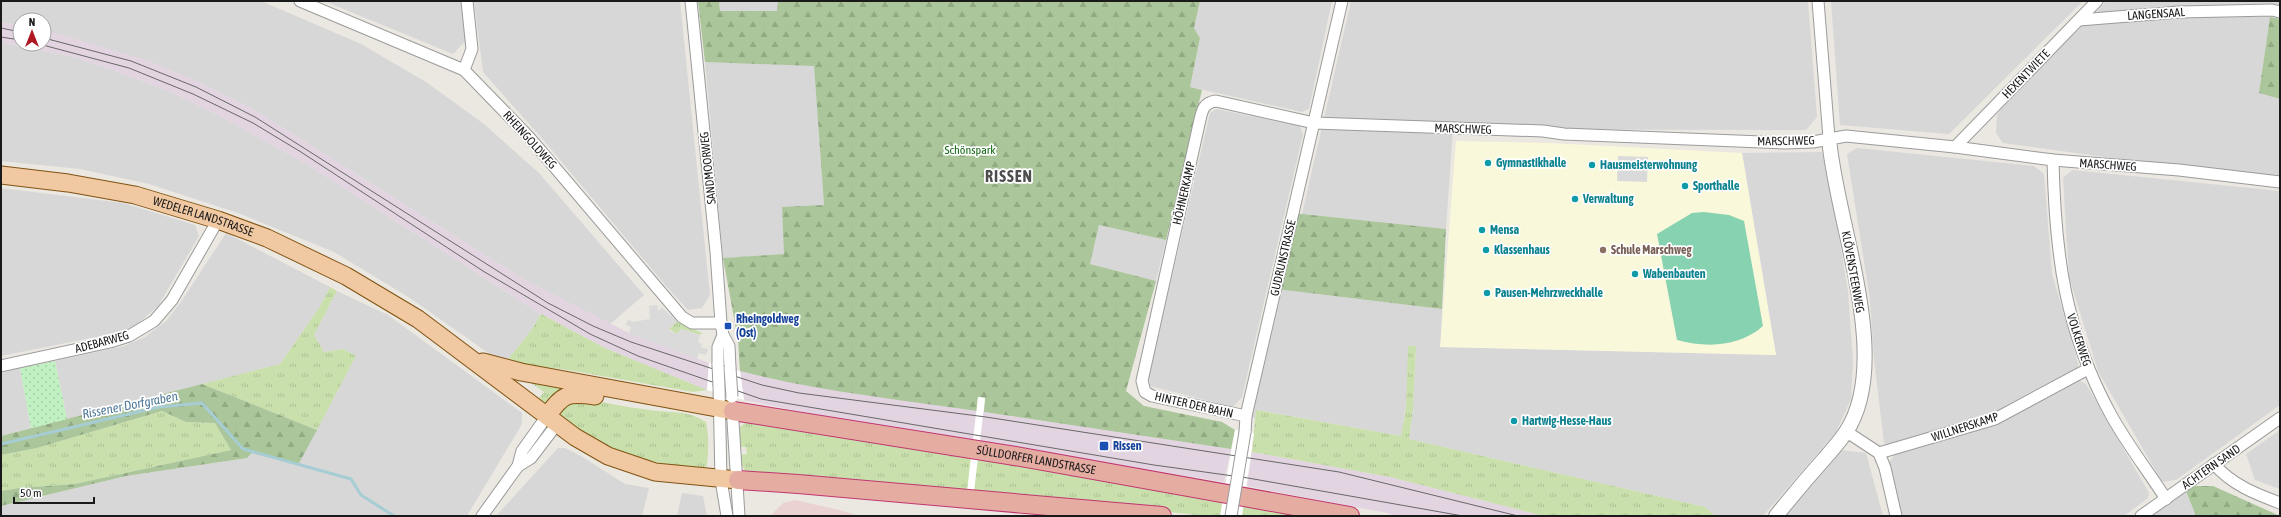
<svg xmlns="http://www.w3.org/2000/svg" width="2281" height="517" font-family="'Asap Condensed',sans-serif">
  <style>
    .residential { fill: #d8d7d8 }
    .commercial { fill: #ead2d2 }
    .education { fill: #faf8db }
    .railway { fill: #e3d4e1 }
    .grass { fill: url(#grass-tufts) }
    .forest { fill: url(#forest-firs) }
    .park { fill: url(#park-dots) }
    .pitch { fill: #87d2b0 }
    .parking { fill: #dadada }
    .pier { fill: #fff }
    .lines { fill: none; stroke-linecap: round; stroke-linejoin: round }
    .stream { stroke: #a6cdd4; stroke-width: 3 }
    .minor-casing { stroke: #9b9b9b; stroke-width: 13 }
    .tertiary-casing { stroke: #9b9b9b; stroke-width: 16 }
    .primary-casing { stroke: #805311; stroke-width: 19 }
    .trunk-casing { stroke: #c03770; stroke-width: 20 }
    .minor { stroke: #fff; stroke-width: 11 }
    .tertiary { stroke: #fff; stroke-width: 14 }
    .primary { stroke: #f0c8a1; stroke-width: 17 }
    .trunk { stroke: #e5aca2; stroke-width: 18 }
    .tram { stroke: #686868; stroke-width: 1 }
    .minor-bridge-casing { stroke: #9b9b9b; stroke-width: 13; stroke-linecap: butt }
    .minor-bridge { stroke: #fff; stroke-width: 11 }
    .culture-dot { fill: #0f9aa8; stroke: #fff; stroke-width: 1.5 }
    .education-dot { fill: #8d6e63; stroke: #fff; stroke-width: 1.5 }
    .transit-dot { fill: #1a4fb4; stroke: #fff; stroke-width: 1.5 }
    .labels { text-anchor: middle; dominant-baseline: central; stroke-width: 3.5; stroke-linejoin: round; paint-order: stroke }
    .street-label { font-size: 12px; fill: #1a1a1a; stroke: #fff }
    .park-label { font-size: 12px; fill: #176a18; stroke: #fff }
    .culture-label { font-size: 12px; font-weight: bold; fill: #0d838f; stroke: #fff; text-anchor: start }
    .education-label { font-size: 12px; font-weight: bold; fill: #785e54; stroke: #fff; text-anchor: start }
    .transit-label { font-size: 12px; font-weight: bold; fill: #164399; stroke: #fff; text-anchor: start }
    .water-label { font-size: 13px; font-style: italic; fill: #507997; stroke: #fff }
    .district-label { font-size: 16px; font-weight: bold; letter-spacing: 1px; fill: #4d4d4d; stroke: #fff }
  </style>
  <defs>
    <pattern id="grass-tufts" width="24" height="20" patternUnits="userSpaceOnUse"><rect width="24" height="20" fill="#c9e0ac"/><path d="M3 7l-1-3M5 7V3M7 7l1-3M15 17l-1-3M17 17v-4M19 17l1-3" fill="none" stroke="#acc093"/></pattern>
    <pattern id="forest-firs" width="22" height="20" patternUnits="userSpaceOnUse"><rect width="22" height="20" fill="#aac69a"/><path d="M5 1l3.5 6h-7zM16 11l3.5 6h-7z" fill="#92aa84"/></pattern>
    <pattern id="park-dots" width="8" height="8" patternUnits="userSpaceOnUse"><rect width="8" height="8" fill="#c1f1c2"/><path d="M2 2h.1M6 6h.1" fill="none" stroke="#a5cea6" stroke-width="1.8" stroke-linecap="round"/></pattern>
  </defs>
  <rect width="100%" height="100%" fill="#ebe7e1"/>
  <g class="residential">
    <path d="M1 1H261L361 44 426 82 484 124 539 173 644 295 610 324 523 279 253 109 200 83 148 61 44 30V20H20V25L1 22Z"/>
    <path d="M324 1H462L466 40 453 54Z"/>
    <path d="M474 1H680L710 295 702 308 688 310 667 287 539 135 483 72Z"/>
    <path d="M719 1H778V11H720Z"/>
    <path d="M1200 1H1332L1309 109 1302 112 1190 87 1200 38 1194 28Z"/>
    <path d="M1351 1H1808L1817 117 1806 130 1453 129 1446 229 1302 214Z"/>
    <path d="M1831 1H2083L1949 134 1840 125Z"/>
    <path d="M2106 1H2280V8L2166 6 2096 13Z"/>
    <path d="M2184 16 2270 17 2259 93 2280 99V181L2003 143 1996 133 1997 115 2003 106 2082 26 2134 19Z"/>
    <path d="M1 42 74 57 113 70 171 92 224 118 308 165 541 314 530 332 504 364 410 298 334 252 238 213 149 184 80 169 1 161Z"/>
    <path d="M705 62 814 65 824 205 784 254 723 258Z"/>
    <path d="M1216 109 1300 126 1303 134 1242 397 1233 407 1150 386 1149 375 1210 113Z"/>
    <path d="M1857 148 2034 166 2044 174 2052 274 2078 363V371L1992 415 1888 444 1884 443 1874 359 1870 299 1847 154Z"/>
    <path d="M1822 152 1833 202 1848 291 1853 361 1851 399 1836 432 1763 516H1715L1705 507 1409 439 1413 409 1416 347 1401 436 1257 410 1255 418 1246 416 1276 289 1442 309 1441 347 1776 355 1742 153Z"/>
    <path d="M2072 170 2280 191V405L2176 480 2162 482 2098 371 2069 277 2063 178Z"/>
    <path d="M1 188 123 203 195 225 199 236 158 306 139 323 121 332 1 356Z"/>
    <path d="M1099 225 1166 240 1156 281 1090 264Z"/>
    <path d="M226 233 330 287 319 308 280 364 67 419 55 361 124 346 145 337 166 321 181 302Z"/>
    <path d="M337 291 388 315 522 413V424L467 516H1V506L126 476 247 458 252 453 298 465 356 356 343 349 324 352 314 335Z"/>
    <path d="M20 368 31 428 1 436V373Z"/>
    <path d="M2080 381 2086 384 2149 493 2148 498 2124 516H1902L1889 463 1894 455 1997 425Z"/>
    <path d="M2280 430V489L2255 480 2246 454Z"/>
    <path d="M558 448H565L581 456 625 484 649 488 642 516H496Z"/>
    <path d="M1841 450 1866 453 1883 516H1785Z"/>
    <path d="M2184 486 2196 516H2152Z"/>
    <path d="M682 493 703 496 707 516H677Z"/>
  </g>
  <path class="commercial" d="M795 500 839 510 860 516H770L783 503Z"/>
  <path class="education" d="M1456 141 1548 143 1742 153 1776 355 1440 347Z"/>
  <g class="railway">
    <path d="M1 22 20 25V44H44V30L79 40 148 61 200 83 253 109 523 279 629 333 709 363 707 390 605 348 541 314 308 165 224 118 171 92 113 70 74 57 1 42Z"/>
    <path d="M740 371 777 380 823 388 1231 449 1224 482 823 416 744 400Z"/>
    <path d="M1252 452 1390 477 1544 516H1395L1387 513 1247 486Z"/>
  </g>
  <g class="grass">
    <path d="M330 287 337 291 314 335 324 352 343 349 356 356 317 430 202 384 280 364 319 308Z"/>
    <path d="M541 314 605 348 707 390 693 392 562 369 504 364 530 332Z"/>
    <path d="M677 321 702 333 700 335 681 329 677 334 669 329Z"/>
    <path d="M1408 346H1416L1413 409 1409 439 1705 507 1715 516H1544L1390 477 1252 452 1256 410 1401 436 1406 408Z"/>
    <path d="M531 381 568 389 549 406 539 398 544 392 531 383Z"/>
    <path d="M575 396C600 402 625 407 650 410 671 413 688 410 706 422 709 437 709 455 706 469 645 463 610 455 561 418L560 408Z"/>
    <path d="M162 411 186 422 215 423 231 450 75 484 19 488 1 491V455L37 448Z"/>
    <path d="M747 421 1104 477 1311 516H1205L1098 504 747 473 742 466 741 455 747 454 746 447H741L739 428Z"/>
  </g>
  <g class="forest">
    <path d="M698 1H719L720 11H777L778 1H1200L1194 28 1200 38 1190 87 1202 90 1166 240 1099 225 1090 264 1156 281 1126 391 1144 406 1222 422 1235 430 1231 449 984 412 985 398 978 397 977 411C898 399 817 391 740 371L738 340 723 258 784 254 782 207 824 205 814 66 705 62Z"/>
    <path d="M2270 17 2280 19V99L2259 93Z"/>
    <path d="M1293 213 1446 229 1442 309 1276 289Z"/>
    <path d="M202 384 317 430 298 465 252 453 247 458 126 476 1 506V491L19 488 75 484 231 450 215 423 186 422 162 411 37 448 1 455V436Z"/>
    <path d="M2184 486H2213L2280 516H2196Z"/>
  </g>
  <path class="park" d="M55 361 67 419 31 428 20 368Z"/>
  <path class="pitch" d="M1704 212 1729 215 1744 221 1763 326C1739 347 1707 348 1677 340L1657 234 1692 213Z"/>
  <g class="parking">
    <path d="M1618 156 1648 157 1647 182 1617 181Z"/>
    <path d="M657 305 658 311 662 308 677 321 669 329 670 331 677 334 681 329 700 335 698 342 702 344 701 347 708 349 706 355 699 353 697 359 629 333 631 327 626 325 628 320 633 322 650 319 649 306Z"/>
  </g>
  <g class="pier">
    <path d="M709 363 740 371 744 400 707 390Z"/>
    <path d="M978 397 985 398 972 509 965 508Z"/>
    <path d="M1235 430 1254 433 1242 516H1220Z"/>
  </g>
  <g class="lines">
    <path class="stream" d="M1 444 159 407 202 403 243 449 351 479 361 495 394 516"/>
    <defs>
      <g id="minor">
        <path d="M300 1 464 70 529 137 682 317 692 323H721"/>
        <path d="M691 1 716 252 721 323 723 335 729 346 730 368"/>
        <path d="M1818 1 1829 138"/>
        <path d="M2079 20 2179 12 2272 10 2280 12"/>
        <path d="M464 70 472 49 467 1"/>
        <path d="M1955 147 2097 1"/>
        <path d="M2053 160C2055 255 2065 331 2111 415 2127 444 2148 471 2166 499"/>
        <path d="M718 365V347L723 335"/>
        <path d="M1 366 110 342 129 336 154 321 172 300 218 220"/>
        <path d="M719 386 721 480 727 516"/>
        <path d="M732 406 739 516"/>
        <path d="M1246 416 1152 396 1145 392 1142 381 1199 124C1202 112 1202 103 1216 101L1314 123 1543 131 1564 134 1785 143 1813 142 1846 136 1955 147 2053 160 2179 170 2280 182"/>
        <path d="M1245 432 1246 416 1342 1"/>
        <path d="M1847 432 1879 453 1885 468 1896 516"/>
        <path d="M1879 453 1995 419 2088 369"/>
        <path d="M2214 464C2232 485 2256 494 2280 503"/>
        <path d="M518 466 522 451 547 416"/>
        <path d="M482 516 518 466 531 458 557 424"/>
        <path d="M2141 516 2280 418"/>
      </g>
      <path id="tertiary" d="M1776 516C1792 496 1808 477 1825 458 1832 450 1840 441 1846 432 1894 359 1835 220 1829 138"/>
      <g id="primary">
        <path id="s1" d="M1 175 68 183 135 195 218 220 267 238 346 276 418 319 575 437 608 456 655 472 738 480"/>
        <path d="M483 362 521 372 733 411"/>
        <path d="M547 416C563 394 567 392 595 396"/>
      </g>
      <g id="trunk">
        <path id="s2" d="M733 411 1015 456 1350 516"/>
        <path d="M738 480 798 484 1162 516"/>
      </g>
    </defs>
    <use href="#minor" class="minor-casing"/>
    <use href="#tertiary" class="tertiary-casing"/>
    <use href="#primary" class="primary-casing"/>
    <use href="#trunk" class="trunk-casing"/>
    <use href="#minor" class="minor"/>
    <use href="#tertiary" class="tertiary"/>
    <use href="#primary" class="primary"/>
    <use href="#trunk" class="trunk"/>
    <g class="tram">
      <path d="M1 28 20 32"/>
      <path d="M1 37 20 40"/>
      <path d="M44 38 131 61 196 87 255 117 548 303 593 326 631 342 762 385 799 393 986 417 1339 472 1518 516"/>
      <path d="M39 44 129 68 193 94 253 123 301 152 483 271 590 334 638 356 761 399 1154 465 1248 478 1463 516"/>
    </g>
    <defs>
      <g id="minor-bridge">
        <path d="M718 365 719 386"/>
        <path d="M730 368 732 397"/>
        <path d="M1231 516 1245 432"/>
      </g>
    </defs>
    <use href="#minor-bridge" class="minor-bridge-casing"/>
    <use href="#minor-bridge" class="minor-bridge"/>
  </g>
  <g class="culture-dot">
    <circle cx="1488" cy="163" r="4"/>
    <circle cx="1592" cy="165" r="4"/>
    <circle cx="1685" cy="186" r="4"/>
    <circle cx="1575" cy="199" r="4"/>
    <circle cx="1482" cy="230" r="4"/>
    <circle cx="1486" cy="250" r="4"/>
    <circle cx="1635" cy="274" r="4"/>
    <circle cx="1487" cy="293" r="4"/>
    <circle cx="1514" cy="421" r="4"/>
  </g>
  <circle class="education-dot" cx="1603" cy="250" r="4"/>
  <g class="transit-dot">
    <rect x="724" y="322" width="8" height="8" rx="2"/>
    <rect x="1099" y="441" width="10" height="10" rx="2"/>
  </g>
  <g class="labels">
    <g class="street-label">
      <text transform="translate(2156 14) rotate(-4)">LANGENSAAL</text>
      <text transform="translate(2026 74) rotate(-46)">HEXENTWIETE</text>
      <text transform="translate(1463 129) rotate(2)">MARSCHWEG</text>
      <text transform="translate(530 140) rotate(48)">RHEINGOLDWEG</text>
      <text transform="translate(1786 141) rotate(-1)">MARSCHWEG</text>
      <text transform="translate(2108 165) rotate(4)">MARSCHWEG</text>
      <text transform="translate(708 168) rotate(-96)">SANDMOORWEG</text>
      <text transform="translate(1184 193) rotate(-77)">HÖHNERKAMP</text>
      <text stroke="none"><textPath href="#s1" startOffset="207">WEDELER LANDSTRASSE</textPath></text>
      <text transform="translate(1283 258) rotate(-77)">GUDRUNSTRASSE</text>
      <text transform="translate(1853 272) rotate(80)">KLÖVENSTEENWEG</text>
      <text transform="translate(2079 340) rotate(72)">VOLKERWEG</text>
      <text transform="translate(102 342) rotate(-15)">ADEBARWEG</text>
      <text transform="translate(1194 405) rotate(13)">HINTER DER BAHN</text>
      <text transform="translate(1965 427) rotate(-18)">WILLNERSKAMP</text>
      <text stroke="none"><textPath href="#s2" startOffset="307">SÜLLDORFER LANDSTRASSE</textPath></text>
      <text transform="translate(2211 467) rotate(-35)">ACHTERN SAND</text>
    </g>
    <g class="park-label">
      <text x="970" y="150">Schönspark</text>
    </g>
    <g class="culture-label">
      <text x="1496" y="163">Gymnastikhalle</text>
      <text x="1600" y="165">Hausmeisterwohnung</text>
      <text x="1693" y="186">Sporthalle</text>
      <text x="1583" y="199">Verwaltung</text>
      <text x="1490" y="230">Mensa</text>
      <text x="1494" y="250">Klassenhaus</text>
      <text x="1643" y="274">Wabenbauten</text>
      <text x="1495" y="293">Pausen-Mehrzweckhalle</text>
      <text x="1522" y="421">Hartwig-Hesse-Haus</text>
    </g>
    <g class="education-label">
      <text x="1611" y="250">Schule Marschweg</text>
    </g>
    <g class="transit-label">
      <text x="736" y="319">Rheingoldweg<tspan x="736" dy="14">(Ost)</tspan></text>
      <text x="1113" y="446">Rissen</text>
    </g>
    <g class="water-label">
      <text transform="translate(130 405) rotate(-11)">Rissener Dorfgraben</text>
    </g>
    <g class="district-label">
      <text x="1009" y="176">RISSEN</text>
    </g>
  </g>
  <rect width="2281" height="517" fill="none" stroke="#1a1a1a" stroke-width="4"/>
  <g transform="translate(32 32)"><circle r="19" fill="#ffffff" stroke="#a3a3a3"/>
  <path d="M0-3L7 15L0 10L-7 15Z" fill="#ae1722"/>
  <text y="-6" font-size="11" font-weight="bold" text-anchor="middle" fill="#1a1a1a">N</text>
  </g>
  <path d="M14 497v6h80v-6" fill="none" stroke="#1a1a1a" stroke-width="2"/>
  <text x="20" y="497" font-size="12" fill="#1a1a1a" stroke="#ffffff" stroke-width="3" paint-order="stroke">50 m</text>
</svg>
